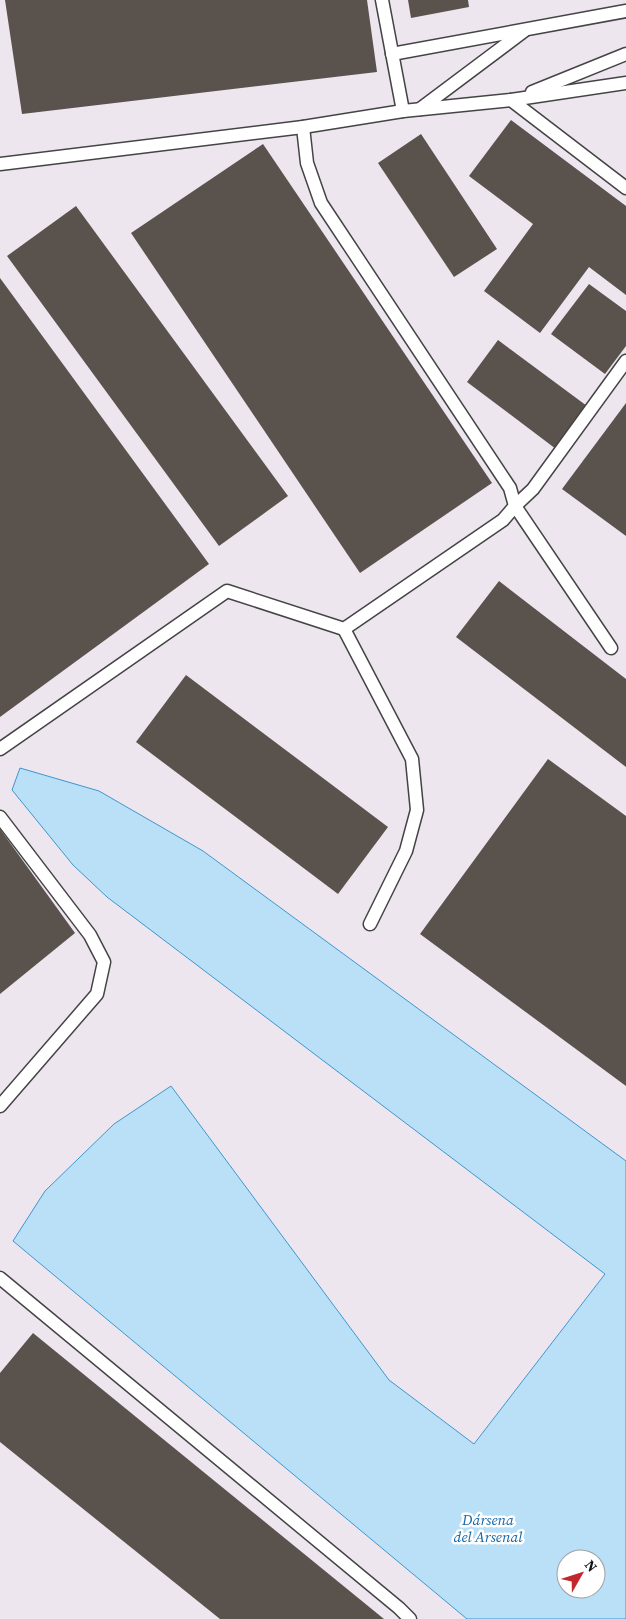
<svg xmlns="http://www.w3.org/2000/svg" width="626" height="1619" font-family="'Source Serif 4',serif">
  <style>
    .industrial { fill: #eee6ef }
    .water { fill: #b9e0f7; stroke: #3f96cf; fill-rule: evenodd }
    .building { fill: #5a524d }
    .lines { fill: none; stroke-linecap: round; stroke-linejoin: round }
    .lane-casing { stroke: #444; stroke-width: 15 }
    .lane { stroke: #fff; stroke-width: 12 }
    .labels { text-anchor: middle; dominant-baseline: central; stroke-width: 5; stroke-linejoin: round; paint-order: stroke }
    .water-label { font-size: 15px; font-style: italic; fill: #1768a6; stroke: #fff }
  </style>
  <rect width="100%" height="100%" fill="#fffdf5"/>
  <path class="industrial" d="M0 0H626V1161L605 1274 474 1444 307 1485 467 1619H0Z"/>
  <path class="water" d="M20 768 99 791 203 851 626 1161V1619H467L13 1241 45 1191 114 1124 171 1086 389 1380 474 1444 605 1274 107 897 73 865 12 790ZM566 1559H596V1589H566Z"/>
  <g class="building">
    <path d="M5 0H367L377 72 22 114Z"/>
    <path d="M408 0H468L469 7 411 18Z"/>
    <path d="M511 120 626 206V295L589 267 540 333 484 291 533 224 469 176Z"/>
    <path d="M421 134 497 249 454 277 378 163Z"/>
    <path d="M263 144 492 483 360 573 131 233Z"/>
    <path d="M76 206 288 496 219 546 7 256Z"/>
    <path d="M0 278 209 564 0 717Z"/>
    <path d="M589 284 626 311V346L605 374 551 334Z"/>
    <path d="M498 340 587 406 556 449 467 382Z"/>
    <path d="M626 403V536L562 489Z"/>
    <path d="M499 581 626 679V767L456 637Z"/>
    <path d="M186 675 388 827 338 894 136 742Z"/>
    <path d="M548 759 626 816V1086L420 934Z"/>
    <path d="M0 829 75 933 0 994Z"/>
    <path d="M33 1333 384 1619H220L0 1442V1373Z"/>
  </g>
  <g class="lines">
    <defs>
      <g id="lane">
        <path d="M382 0 403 111"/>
        <path d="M392 54 626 11"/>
        <path d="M532 92 626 54"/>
        <path d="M511 100 626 188"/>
        <path d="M420 109 524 31"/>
        <path d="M0 164 303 127 403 111 511 100 626 83"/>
        <path d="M344 629 412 759 417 810 406 851 370 924"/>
        <path d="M611 648 515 506 533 489 626 361"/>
        <path d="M0 749 227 591 344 629 503 520 515 506 510 488 321 203 307 163 303 127"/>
        <path d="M0 817 90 935 104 962 97 994 0 1106"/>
        <path d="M0 1278 399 1608 410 1619"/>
      </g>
    </defs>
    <use href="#lane" class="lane-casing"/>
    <use href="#lane" class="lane"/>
  </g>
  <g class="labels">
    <g class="water-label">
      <text x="488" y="1519">Dársena<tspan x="488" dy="17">del Arsenal</tspan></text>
    </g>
  </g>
  <g transform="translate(581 1574) rotate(51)"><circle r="24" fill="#ffffff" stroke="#a0a0a0"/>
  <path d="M0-4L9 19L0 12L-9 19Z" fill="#c4262e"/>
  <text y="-8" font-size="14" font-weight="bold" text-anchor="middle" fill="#111111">N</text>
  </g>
</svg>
